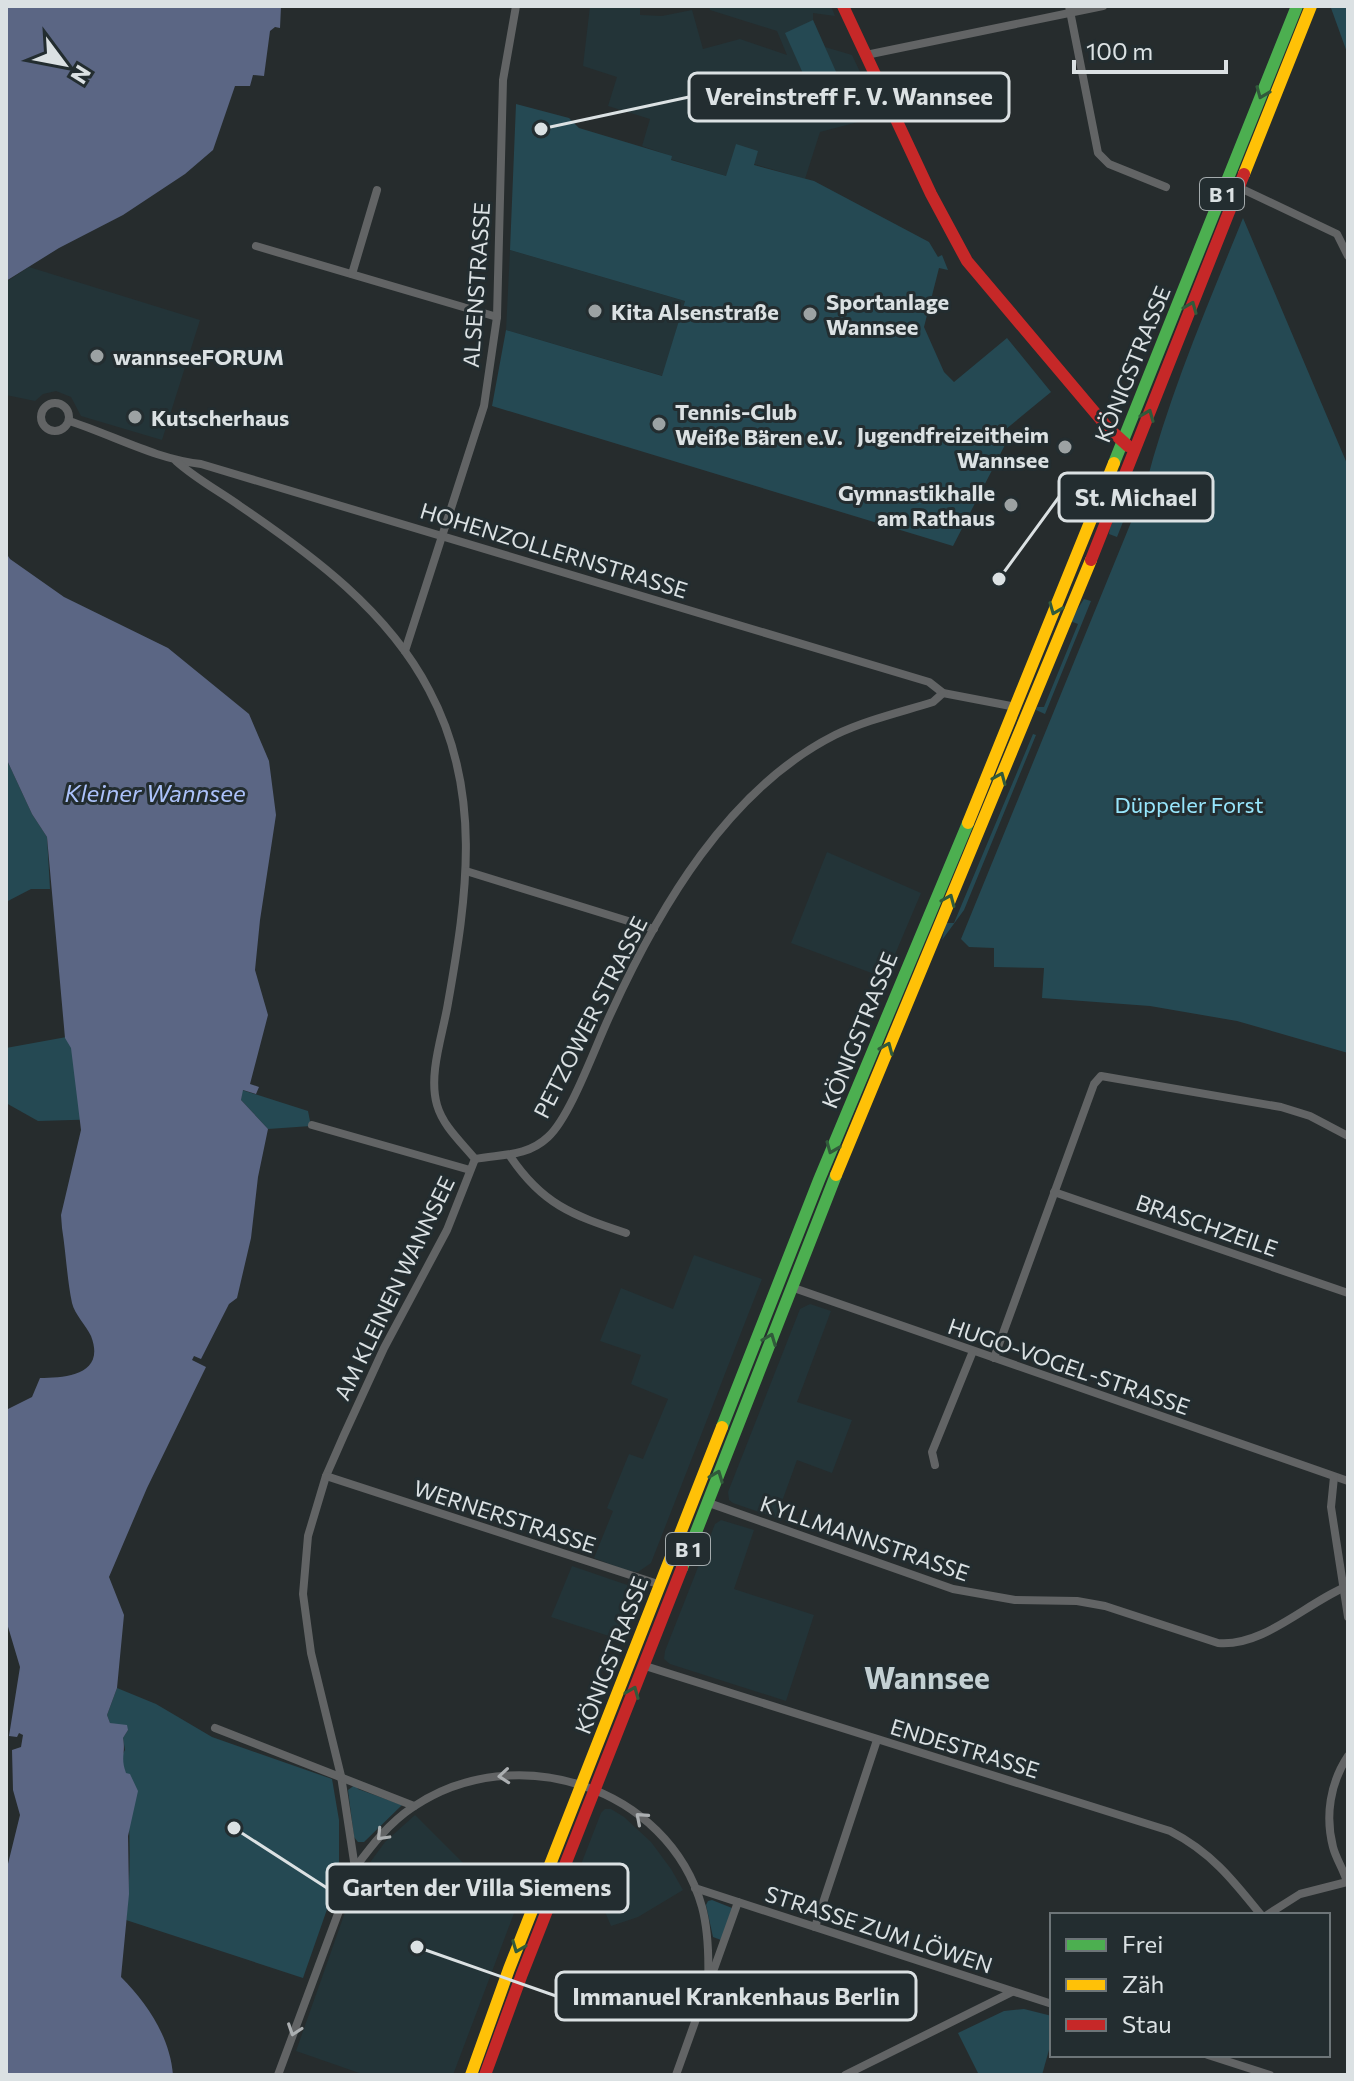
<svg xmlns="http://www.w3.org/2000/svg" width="1354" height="2081" font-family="Commissioner,sans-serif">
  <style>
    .built { fill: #233438 }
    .green { fill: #254953 }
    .water { fill: #5b6684 }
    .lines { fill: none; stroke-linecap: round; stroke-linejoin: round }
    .street { stroke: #626465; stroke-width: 8 }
    .fast { stroke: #4caf50; stroke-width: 12 }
    .slow { stroke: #ffc107; stroke-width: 12 }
    .jam { stroke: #c62828; stroke-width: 12 }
    .oneway { stroke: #315a3b }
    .oneway2 { stroke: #abafb1 }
    .poi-dot { fill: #9ca2a3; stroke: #232d30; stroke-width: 3 }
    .labels { text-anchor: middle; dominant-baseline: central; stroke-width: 6; stroke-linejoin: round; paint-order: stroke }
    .shield { fill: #232d30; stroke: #a4abad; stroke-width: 2 }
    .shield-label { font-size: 20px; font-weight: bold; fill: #dbe1e3 }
    .street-label { font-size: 22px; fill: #dbe1e3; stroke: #232d30 }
    .poi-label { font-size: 22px; font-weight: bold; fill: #dbe1e3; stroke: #232d30; text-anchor: start }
    .park-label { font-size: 22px; fill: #97e6fc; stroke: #232d30 }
    .water-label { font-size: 24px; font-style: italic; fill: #acc2fa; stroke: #232d30 }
    .district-label { font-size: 30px; font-weight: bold; fill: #c3d0d3; stroke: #232d30 }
    .leader { fill: none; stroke: #dbe1e3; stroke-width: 3 }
    .callout-dot { fill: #dbe1e3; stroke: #232d30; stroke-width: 3 }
    .callout { fill: #232d30; stroke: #dbe1e3; stroke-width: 3 }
    .callout-label { font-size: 24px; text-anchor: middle; font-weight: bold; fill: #dbe1e3 }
  </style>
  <rect width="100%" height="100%" fill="#262c2d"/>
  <g class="built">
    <path d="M590 6H640V15L662 16 692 10 703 49 740 39 787 55 777 31 710 10 709 6H831L835 16 813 13V20L825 47 852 55 881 116 820 132 805 179 754 164 736 145 726 176 670 159 671 156 642 146 650 119 608 106 617 77 583 66Z"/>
    <path d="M510 250 685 301 663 376 506 330Z"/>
    <path d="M29 267 200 320 162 440 81 416 71 397 56 391 43 394 35 401 6 395V282Z"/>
    <path d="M827 852 921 893 885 978 791 943Z"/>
    <path d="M694 1255 762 1279 651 1563 638 1572 628 1571 594 1558 613 1511 607 1508 629 1454 643 1459 668 1399 631 1384 641 1355 600 1341 621 1288 673 1309Z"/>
    <path d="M810 1304 831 1311 797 1402 852 1420 832 1473 797 1460 776 1518 733 1503 729 1500 728 1492 800 1309Z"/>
    <path d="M721 1520 754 1530 734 1589 814 1615 786 1701 670 1664 664 1659 665 1651 715 1524Z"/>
    <path d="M572 1566 633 1587 638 1592 621 1640 551 1617Z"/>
    <path d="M605 1809H611L624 1817 651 1842 671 1869 683 1890 638 1917 611 1926 603 1907 575 1880 601 1813Z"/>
    <path d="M415 1815 472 1872 522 1892 453 2075H365L296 2051 349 1901 363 1872 385 1842Z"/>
  </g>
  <g class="green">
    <path d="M1331 6H1348V55L1331 8Z"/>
    <path d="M813 20 837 74 809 87 785 33Z"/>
    <path d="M516 104 569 118 579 128 672 156 671 160 726 176 736 144 758 151 754 165 814 181 929 242 938 257 942 255 948 270 939 268 924 327 944 372 954 382 1007 338 1051 392 1000 434 1007 441 953 546 492 406 506 330 662 376 685 301 510 250Z"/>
    <path d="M1243 218 1348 466V1053L1237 1021 1150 1006 1042 998 1044 968 994 967V948L969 947 961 939 1145 488C1169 394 1207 307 1243 218Z"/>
    <path d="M1130 480 1138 484 1117 537 1109 534 1110 528Z"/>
    <path d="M1084 599 1091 601 1045 714 1036 710 1037 707H1044L1078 624 1070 621Z"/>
    <path d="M1033 734 1036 735 964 910 942 940 946 923H954Z"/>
    <path d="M6 758 32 814 47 837 50 889H31L6 902Z"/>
    <path d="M105 1030V1119L38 1121 6 1103V1048Z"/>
    <path d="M242 1090 308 1111 311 1126 268 1129 241 1100Z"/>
    <path d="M117 1688 156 1704 212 1737 332 1779 339 1820V1875L303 1978 126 1920C132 1865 131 1811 121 1757L125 1750 123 1738 128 1730 110 1723 107 1715Z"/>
    <path d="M356 1784 358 1789 402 1805 364 1842H358L354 1837 348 1790Z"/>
    <path d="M712 1900 732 1908 721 1940 713 1937 706 1905 708 1901Z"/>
    <path d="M1024 2009 1052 2016V2039L1042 2075H979L958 2033 1004 2011Z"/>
  </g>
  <g class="water">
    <path d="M6 6H281L280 28 275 27 270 31 264 76 253 75 250 86H235L213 150 185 174 123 215 59 248 6 281Z"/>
    <path d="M6 553 10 559 64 597 168 648 249 714 269 761 276 815 260 920 255 970 268 1015 250 1084 259 1087 256 1094 243 1090 241 1100 268 1129 258 1177 251 1238 237 1298 229 1304 201 1359 194 1356 192 1360 206 1367 147 1488 109 1577 124 1615 117 1688 107 1715 110 1723 127 1725 128 1730 123 1738C126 1753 120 1757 126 1773L130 1774 138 1791 128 1836 129 1894 121 1977C147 2003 170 2037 173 2075H6V1872L20 1815 13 1790 12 1750 21 1747 23 1735 19 1733 17 1737 9 1736 20 1667 6 1620V1410L32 1397 40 1378C66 1378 106 1375 91 1336 86 1325 75 1315 72 1303 67 1279 66 1253 62 1228L61 1215 81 1130 71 1048 65 1038 47 837 32 814 6 758Z"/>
  </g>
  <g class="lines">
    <g class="street">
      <path d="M1069 6 1098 153 1109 164 1166 187"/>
      <path d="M866 55 1103 6"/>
      <path d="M1238 187 1337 234 1348 256"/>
      <path d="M256 246 497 317"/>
      <path d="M352 274 377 190"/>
      <circle cx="55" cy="417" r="14"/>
      <path d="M69 421C113 435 155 459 201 464L929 682 943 693 1016 707"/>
      <path d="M176 461C196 479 219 491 240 506 312 555 388 611 429 690 483 791 467 896 448 1003 443 1034 428 1074 437 1105 443 1126 461 1142 475 1159L447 1230 384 1348 344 1435 326 1476 308 1536 303 1594 311 1653 341 1776 355 1868 278 2075"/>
      <path d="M405 651 484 406 497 317 503 80 516 6"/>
      <path d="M466 871 654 929"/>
      <path d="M312 1125 470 1170"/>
      <path d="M510 1156C542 1204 572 1215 626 1233"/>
      <path d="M475 1159C501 1154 527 1157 548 1137 571 1116 596 1044 611 1013 659 908 728 789 835 735 866 720 901 712 933 702L943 693"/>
      <path d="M1054 1192 1348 1293"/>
      <path d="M791 1287 1348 1481"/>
      <path d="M994 1358 1094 1084 1101 1076 1281 1107 1310 1116 1348 1136"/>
      <path d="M935 1465 932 1452 973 1351"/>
      <path d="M326 1476 661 1585"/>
      <path d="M1334 1477 1331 1507 1348 1617"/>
      <path d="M706 1502 953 1589 1015 1600 1077 1601 1105 1606 1218 1643C1262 1647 1303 1606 1343 1588"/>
      <path d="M642 1665 1170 1831C1211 1852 1233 1880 1261 1915"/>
      <path d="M215 1728 414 1806"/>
      <path d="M355 1868C372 1845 389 1823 413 1807 515 1738 668 1786 702 1907 709 1933 709 1960 708 1986"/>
      <path d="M695 1888 1052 2004"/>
      <path d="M1267 1915 1300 1894 1347 1882C1344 1870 1336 1859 1333 1847 1325 1816 1330 1783 1348 1756"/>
      <path d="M815 1927 877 1740"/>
      <path d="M1208 2055 1270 2075"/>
      <path d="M676 2075 738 1902"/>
      <path d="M845 2075 1012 1992"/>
    </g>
    <g class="fast">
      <path d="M1114 463 1297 6"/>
      <path d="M722 1427 819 1180 968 823"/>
      <path d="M682 1568 836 1175"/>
    </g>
    <g class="slow">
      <path d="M1244 174 1311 6"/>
      <path d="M968 823 1114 463"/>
      <path d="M836 1175 1091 560"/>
      <path d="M471 2075 509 1969 722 1427"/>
    </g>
    <g class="jam">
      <path d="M843 6 931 194 967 261 1108 428 1128 446"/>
      <path d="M1091 560 1244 174"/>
      <path d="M485 2075 522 1974 682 1568"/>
    </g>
  </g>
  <defs><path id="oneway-chevron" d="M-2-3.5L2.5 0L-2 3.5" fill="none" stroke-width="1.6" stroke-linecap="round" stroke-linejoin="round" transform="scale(2)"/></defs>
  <g class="oneway">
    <use href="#oneway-chevron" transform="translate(1262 93) rotate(112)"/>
    <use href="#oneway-chevron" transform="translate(1191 307) rotate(-68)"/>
    <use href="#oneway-chevron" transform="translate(1148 415) rotate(-68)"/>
    <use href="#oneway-chevron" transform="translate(1055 609) rotate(112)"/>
    <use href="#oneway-chevron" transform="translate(1000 778) rotate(-67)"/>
    <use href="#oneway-chevron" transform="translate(949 900) rotate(-67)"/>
    <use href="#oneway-chevron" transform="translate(887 1048) rotate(-67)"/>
    <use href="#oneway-chevron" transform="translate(832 1148) rotate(112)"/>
    <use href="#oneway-chevron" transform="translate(770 1339) rotate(-69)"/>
    <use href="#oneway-chevron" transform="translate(717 1476) rotate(-69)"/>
    <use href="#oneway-chevron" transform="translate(633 1692) rotate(-68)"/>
    <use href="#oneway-chevron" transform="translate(518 1947) rotate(111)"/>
  </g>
  <g class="oneway2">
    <use href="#oneway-chevron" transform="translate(504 1776) rotate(175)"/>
    <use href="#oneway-chevron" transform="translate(641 1818) rotate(-139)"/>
    <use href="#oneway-chevron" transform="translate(382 1835) rotate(134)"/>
    <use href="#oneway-chevron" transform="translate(294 2030) rotate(109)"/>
  </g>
  <g class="poi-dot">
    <circle cx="595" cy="311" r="8"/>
    <circle cx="810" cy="314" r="8"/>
    <circle cx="97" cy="356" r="8"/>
    <circle cx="135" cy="417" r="8"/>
    <circle cx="659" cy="424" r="8"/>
    <circle cx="1065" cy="447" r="8"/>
    <circle cx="1011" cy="505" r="8"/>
  </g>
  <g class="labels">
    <g class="shield">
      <rect x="1200" y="178" width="44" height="32" rx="6"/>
      <rect x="666" y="1533" width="44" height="32" rx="6"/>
    </g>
    <g class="shield-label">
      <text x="1222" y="194">B 1</text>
      <text x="688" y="1549">B 1</text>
    </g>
    <g class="street-label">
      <text transform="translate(476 285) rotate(-86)">ALSENSTRASSE</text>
      <text transform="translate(1132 364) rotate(-68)">KÖNIGSTRASSE</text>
      <text transform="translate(554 550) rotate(17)">HOHENZOLLERNSTRASSE</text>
      <text transform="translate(590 1017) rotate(-63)">PETZOWER STRASSE</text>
      <text transform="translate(859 1030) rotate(-68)">KÖNIGSTRASSE</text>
      <text transform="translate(1207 1225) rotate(19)">BRASCHZEILE</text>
      <text transform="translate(394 1288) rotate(-64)">AM KLEINEN WANNSEE</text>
      <text transform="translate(1069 1366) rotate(19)">HUGO-VOGEL-STRASSE</text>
      <text transform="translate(505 1516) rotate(18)">WERNERSTRASSE</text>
      <text transform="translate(865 1538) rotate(19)">KYLLMANNSTRASSE</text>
      <text transform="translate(611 1655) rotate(-69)">KÖNIGSTRASSE</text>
      <text transform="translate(965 1748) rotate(17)">ENDESTRASSE</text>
      <text transform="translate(879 1929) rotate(18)">STRASSE ZUM LÖWEN</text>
    </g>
    <g class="poi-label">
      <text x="826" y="301">Sportanlage<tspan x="826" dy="25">Wannsee</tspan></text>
      <text x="611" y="311">Kita Alsenstraße</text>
      <text x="113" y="356">wannseeFORUM</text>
      <text x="675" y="411">Tennis-Club<tspan x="675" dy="25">Weiße Bären e.V.</tspan></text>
      <text x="151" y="417">Kutscherhaus</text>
      <text x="1049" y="434" text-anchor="end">Jugendfreizeitheim<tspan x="1049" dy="25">Wannsee</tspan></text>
      <text x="995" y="492" text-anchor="end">Gymnastikhalle<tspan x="995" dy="25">am Rathaus</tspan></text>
    </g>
    <g class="park-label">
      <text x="1189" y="804">Düppeler Forst</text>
    </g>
    <g class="water-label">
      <text x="155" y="792">Kleiner Wannsee</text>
    </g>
    <g class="district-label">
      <text x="927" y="1676">Wannsee</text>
    </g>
  </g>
  <path class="leader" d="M541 129L689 97M999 579L1059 497M234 1828L327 1888M417 1947L556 1996"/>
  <g class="callout-dot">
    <circle cx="541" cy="129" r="8"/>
    <circle cx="999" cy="579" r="8"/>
    <circle cx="234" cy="1828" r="8"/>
    <circle cx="417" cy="1947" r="8"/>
  </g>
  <g class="callout">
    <rect x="689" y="73" width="320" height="48" rx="8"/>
    <rect x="1059" y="473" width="154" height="48" rx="8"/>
    <rect x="327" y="1864" width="301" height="48" rx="8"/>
    <rect x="556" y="1972" width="360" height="48" rx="8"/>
  </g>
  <g class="callout-label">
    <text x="849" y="105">Vereinstreff F. V. Wannsee</text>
    <text x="1136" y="506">St. Michael</text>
    <text x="477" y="1896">Garten der Villa Siemens</text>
    <text x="736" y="2005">Immanuel Krankenhaus Berlin</text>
  </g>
  <rect width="1354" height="2081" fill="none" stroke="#dbe1e3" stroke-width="16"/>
  <rect x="1050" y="1913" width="280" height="144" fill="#232d30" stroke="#6d7578" stroke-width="2"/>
  <rect x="1066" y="1939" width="40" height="12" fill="#4caf50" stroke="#6d7578" stroke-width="2"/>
  <text x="1122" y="1953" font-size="24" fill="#dbe1e3">Frei</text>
  <rect x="1066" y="1979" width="40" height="12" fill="#ffc107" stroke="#6d7578" stroke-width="2"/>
  <text x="1122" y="1993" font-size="24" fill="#dbe1e3">Zäh</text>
  <rect x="1066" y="2019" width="40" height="12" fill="#c62828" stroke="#6d7578" stroke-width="2"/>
  <text x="1122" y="2033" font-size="24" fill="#dbe1e3">Stau</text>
  <g transform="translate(64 64) rotate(122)" stroke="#232d30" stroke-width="6" paint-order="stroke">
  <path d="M0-6L14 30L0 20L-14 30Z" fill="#dbe1e3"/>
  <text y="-12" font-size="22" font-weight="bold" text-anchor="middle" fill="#dbe1e3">N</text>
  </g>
  <path d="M1074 60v12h152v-12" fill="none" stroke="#dbe1e3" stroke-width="4"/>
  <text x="1086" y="60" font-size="24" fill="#dbe1e3" stroke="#232d30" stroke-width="6" paint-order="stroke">100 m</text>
</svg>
